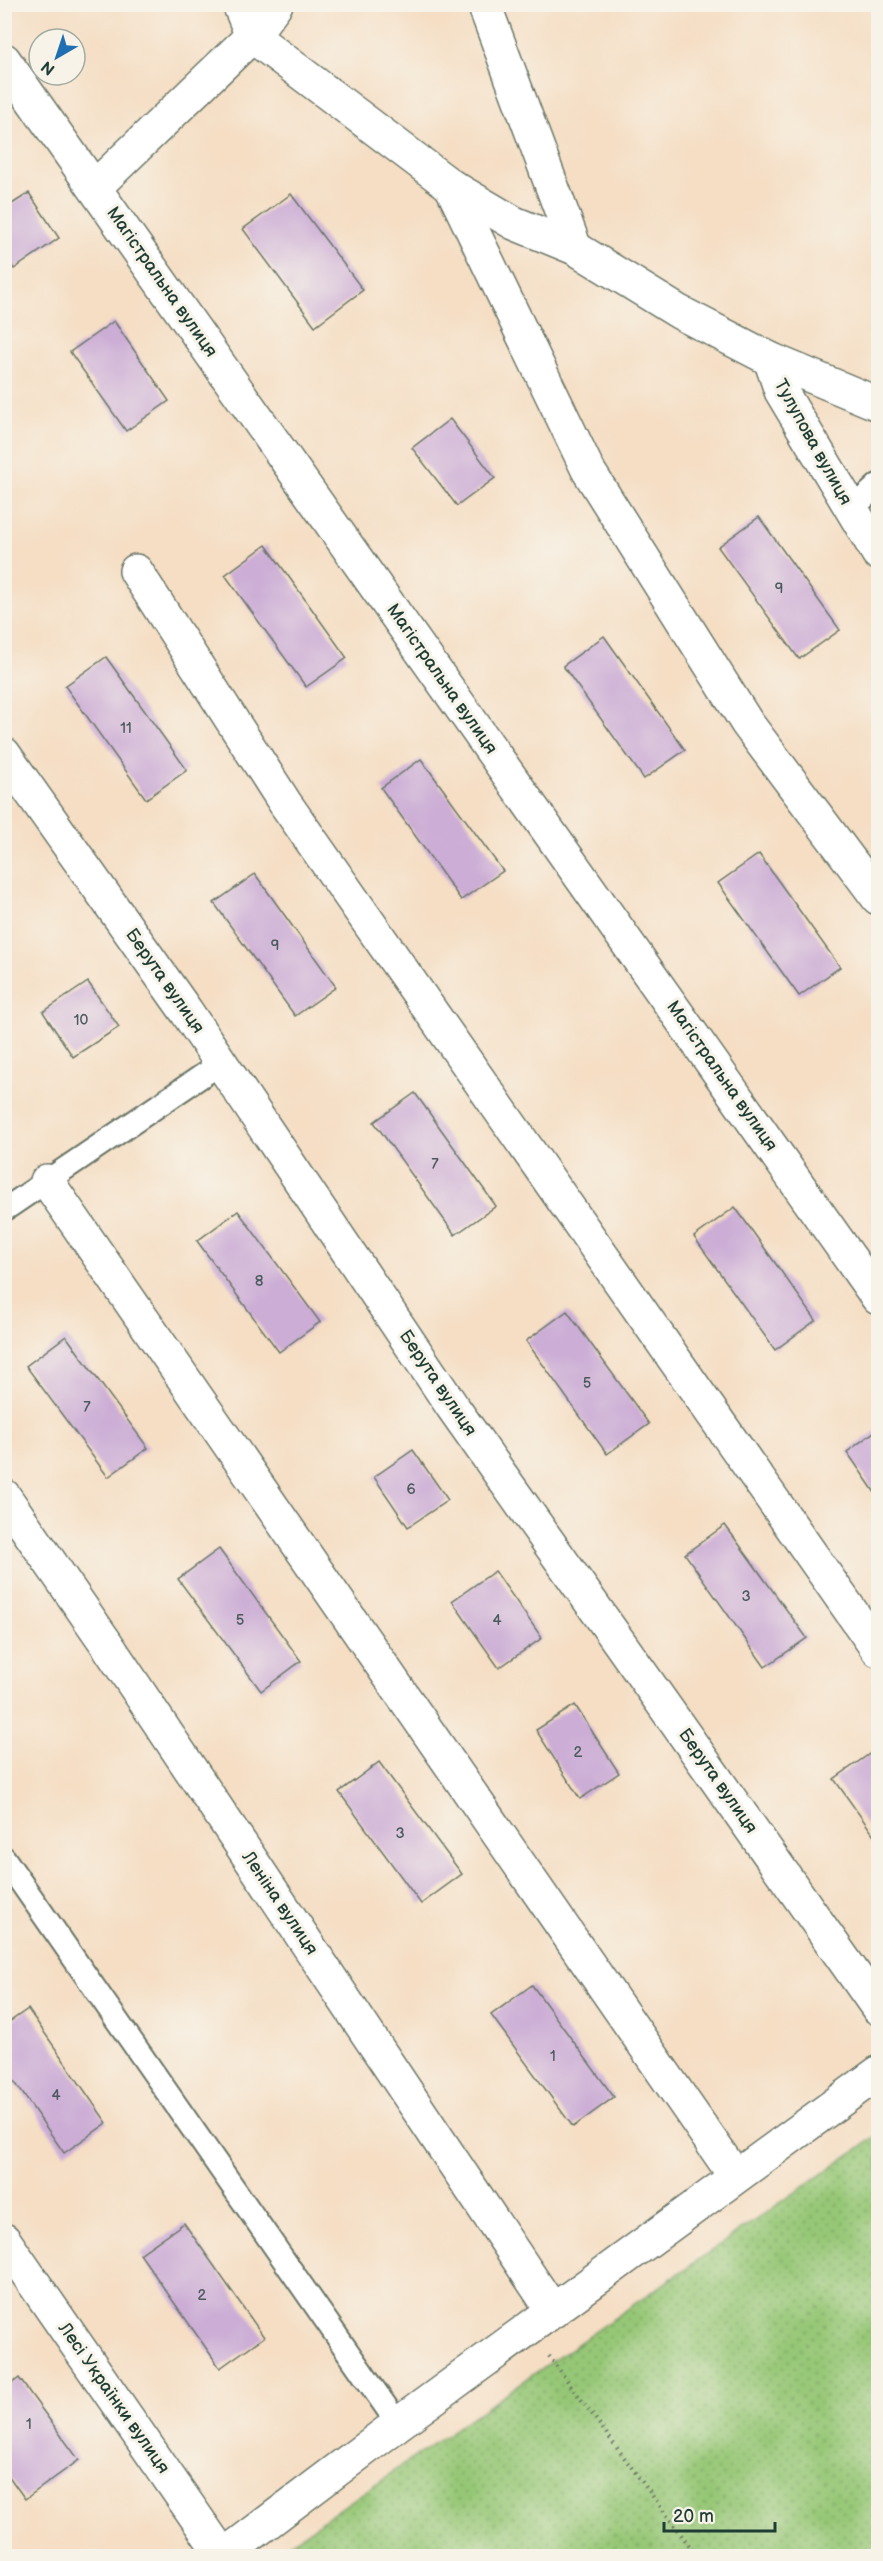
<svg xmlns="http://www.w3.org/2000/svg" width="883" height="2561" font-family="'Balsamiq Sans',sans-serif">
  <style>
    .park { fill: url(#park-dots); stroke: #5a8255; stroke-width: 1.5 }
    .building { fill: #ccadd6 }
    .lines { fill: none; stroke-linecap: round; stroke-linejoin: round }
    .service-casing { stroke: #6a7566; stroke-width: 26 }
    .minor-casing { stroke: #6a7566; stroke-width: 36 }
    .secondary-casing { stroke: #6a7566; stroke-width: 36 }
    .path { stroke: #6a7566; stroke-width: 4; stroke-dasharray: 1.5 4.5; stroke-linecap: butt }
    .service { stroke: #fff; stroke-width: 22 }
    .minor { stroke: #fff; stroke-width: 33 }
    .secondary { stroke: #fff; stroke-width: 33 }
    .labels { text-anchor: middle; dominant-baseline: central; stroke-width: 6; stroke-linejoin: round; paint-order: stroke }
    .number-label { font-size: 15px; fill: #4a595c }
    .street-label { font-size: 18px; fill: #1f3d34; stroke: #f7f3e8 }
  </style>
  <defs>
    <pattern id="park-dots" width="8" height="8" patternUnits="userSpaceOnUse" patternTransform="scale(1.5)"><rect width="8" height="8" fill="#96c776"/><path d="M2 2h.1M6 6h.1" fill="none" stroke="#7aa362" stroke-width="1.8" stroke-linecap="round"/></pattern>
  </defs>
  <rect width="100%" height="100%" fill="#f7f3e8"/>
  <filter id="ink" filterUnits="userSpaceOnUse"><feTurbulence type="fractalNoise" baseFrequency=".0167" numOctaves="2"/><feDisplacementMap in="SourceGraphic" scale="12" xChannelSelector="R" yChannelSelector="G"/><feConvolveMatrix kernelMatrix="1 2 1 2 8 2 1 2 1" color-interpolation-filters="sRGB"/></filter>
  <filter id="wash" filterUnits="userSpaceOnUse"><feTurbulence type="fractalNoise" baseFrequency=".008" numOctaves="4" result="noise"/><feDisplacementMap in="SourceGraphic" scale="24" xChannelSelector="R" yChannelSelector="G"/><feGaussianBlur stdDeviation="1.35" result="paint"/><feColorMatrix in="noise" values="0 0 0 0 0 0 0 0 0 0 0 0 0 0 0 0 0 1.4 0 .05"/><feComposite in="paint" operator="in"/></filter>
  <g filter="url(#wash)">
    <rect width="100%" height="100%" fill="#f5dec4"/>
    <path class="park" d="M878 2135V2556H272Z"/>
    <g id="blocks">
      <g class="building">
        <path d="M29 193 59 238 14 269 4 255V209Z"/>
        <path d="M291 194 363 290 315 326 243 229Z"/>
        <path d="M114 321 169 401 126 431 70 352Z"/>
        <path d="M450 419 495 478 457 506 412 448Z"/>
        <path d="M759 517 840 630 799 659 718 547Z"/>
        <path d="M266 545 347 658 306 687 225 575Z"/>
        <path d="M604 636 685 750 644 779 563 666Z"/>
        <path d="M106 657 187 770 146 799 65 686Z"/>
        <path d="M421 759 503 871 461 900 381 788Z"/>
        <path d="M759 854 840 967 799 996 718 883Z"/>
        <path d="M255 874 336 987 295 1016 214 903Z"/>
        <path d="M88 982 119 1027 73 1057 43 1012Z"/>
        <path d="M415 1093 496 1206 455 1235 374 1122Z"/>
        <path d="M735 1207 816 1320 775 1350 694 1237Z"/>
        <path d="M238 1211 320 1322 279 1352 197 1241Z"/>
        <path d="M567 1311 649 1424 607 1454 526 1341Z"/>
        <path d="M66 1336 148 1448 108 1477 26 1366Z"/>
        <path d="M878 1429V1497L847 1452Z"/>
        <path d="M413 1450 448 1500 408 1527 374 1477Z"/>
        <path d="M725 1525 807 1638 765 1667 685 1554Z"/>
        <path d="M219 1549 301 1661 261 1691 178 1579Z"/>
        <path d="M495 1571 542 1638 499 1668 452 1601Z"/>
        <path d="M575 1705 619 1773 580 1799 536 1730Z"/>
        <path d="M875 1750 878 1755V1841L834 1779Z"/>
        <path d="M379 1762 462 1874 421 1904 339 1792Z"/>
        <path d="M532 1985 614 2097 573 2127 491 2015Z"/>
        <path d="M28 2009 107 2123 64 2153 5 2068V2025Z"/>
        <path d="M184 2223 264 2337 220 2368 140 2254Z"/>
        <path d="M19 2378 79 2460 25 2499 5 2471V2389Z"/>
      </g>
    </g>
  </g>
  <g filter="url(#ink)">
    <use href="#blocks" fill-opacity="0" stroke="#6a7566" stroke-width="1.5"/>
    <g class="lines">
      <defs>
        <g id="service">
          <path d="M851 510 878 485"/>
          <path d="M4 1210 221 1063"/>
          <path d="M4 1858 398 2424"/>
        </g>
        <g id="minor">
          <path d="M239 4 252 36 276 4"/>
          <path d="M484 4 575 248"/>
          <path d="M451 186 588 470 747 723 878 898"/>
          <path d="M95 187 252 36 451 186 514 223 575 248 679 312 770 359 878 404"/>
          <path d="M770 359 781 391 878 553"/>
          <path d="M136 571 285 803 878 1650"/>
          <path d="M4 754 186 1011 452 1406 878 2008"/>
          <path d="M47 1181 735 2176"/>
          <path d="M4 1496 106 1643 553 2311"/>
          <path d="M4 2240 223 2556"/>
          <path d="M223 2556 398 2424 878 2073"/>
        </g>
        <path id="secondary" d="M4 60 878 1298"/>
      </defs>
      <use href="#service" class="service-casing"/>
      <use href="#minor" class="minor-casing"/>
      <use href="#secondary" class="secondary-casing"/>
      <path class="path" d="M549 2356 697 2556"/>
      <use href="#service" class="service"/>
      <use href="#minor" class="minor"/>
      <use href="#secondary" class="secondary"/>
    </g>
  </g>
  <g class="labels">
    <g class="number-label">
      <text x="779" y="588">9</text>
      <text x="126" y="728">11</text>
      <text x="275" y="945">9</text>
      <text x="81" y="1020">10</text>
      <text x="435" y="1164">7</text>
      <text x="259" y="1281">8</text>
      <text x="587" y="1383">5</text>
      <text x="87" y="1407">7</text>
      <text x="411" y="1489">6</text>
      <text x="746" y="1596">3</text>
      <text x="240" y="1620">5</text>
      <text x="497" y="1620">4</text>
      <text x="578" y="1752">2</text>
      <text x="400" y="1833">3</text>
      <text x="553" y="2056">1</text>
      <text x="56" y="2095">4</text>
      <text x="202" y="2295">2</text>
      <text x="29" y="2424">1</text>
    </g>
    <g class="street-label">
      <text transform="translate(162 282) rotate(55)">Магістральна вулиця</text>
      <text transform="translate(813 442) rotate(61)">Тулупова вулиця</text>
      <text transform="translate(442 679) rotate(55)">Магістральна вулиця</text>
      <text transform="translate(165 981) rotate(55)">Берута вулиця</text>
      <text transform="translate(722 1076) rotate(55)">Магістральна вулиця</text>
      <text transform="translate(438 1383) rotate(56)">Берута вулиця</text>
      <text transform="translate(718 1781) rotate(55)">Берута вулиця</text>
      <text transform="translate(280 1903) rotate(56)">Леніна вулиця</text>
      <text transform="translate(114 2398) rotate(55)">Лесі Українки вулиця</text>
    </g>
  </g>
  <rect width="883" height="2561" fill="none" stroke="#f7f3e8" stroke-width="24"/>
  <g transform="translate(57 57) rotate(219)"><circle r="28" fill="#f7f3e8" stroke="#a1aaa0" stroke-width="1.5"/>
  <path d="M0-4.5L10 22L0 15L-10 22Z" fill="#1f6fb2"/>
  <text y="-9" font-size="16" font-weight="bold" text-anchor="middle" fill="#1f3d34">N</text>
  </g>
  <path d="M664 2522v9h111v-9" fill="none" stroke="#1f3d34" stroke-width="3"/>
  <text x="673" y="2522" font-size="18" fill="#1f3d34" stroke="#f7f3e8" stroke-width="4.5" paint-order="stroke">20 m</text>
</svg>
